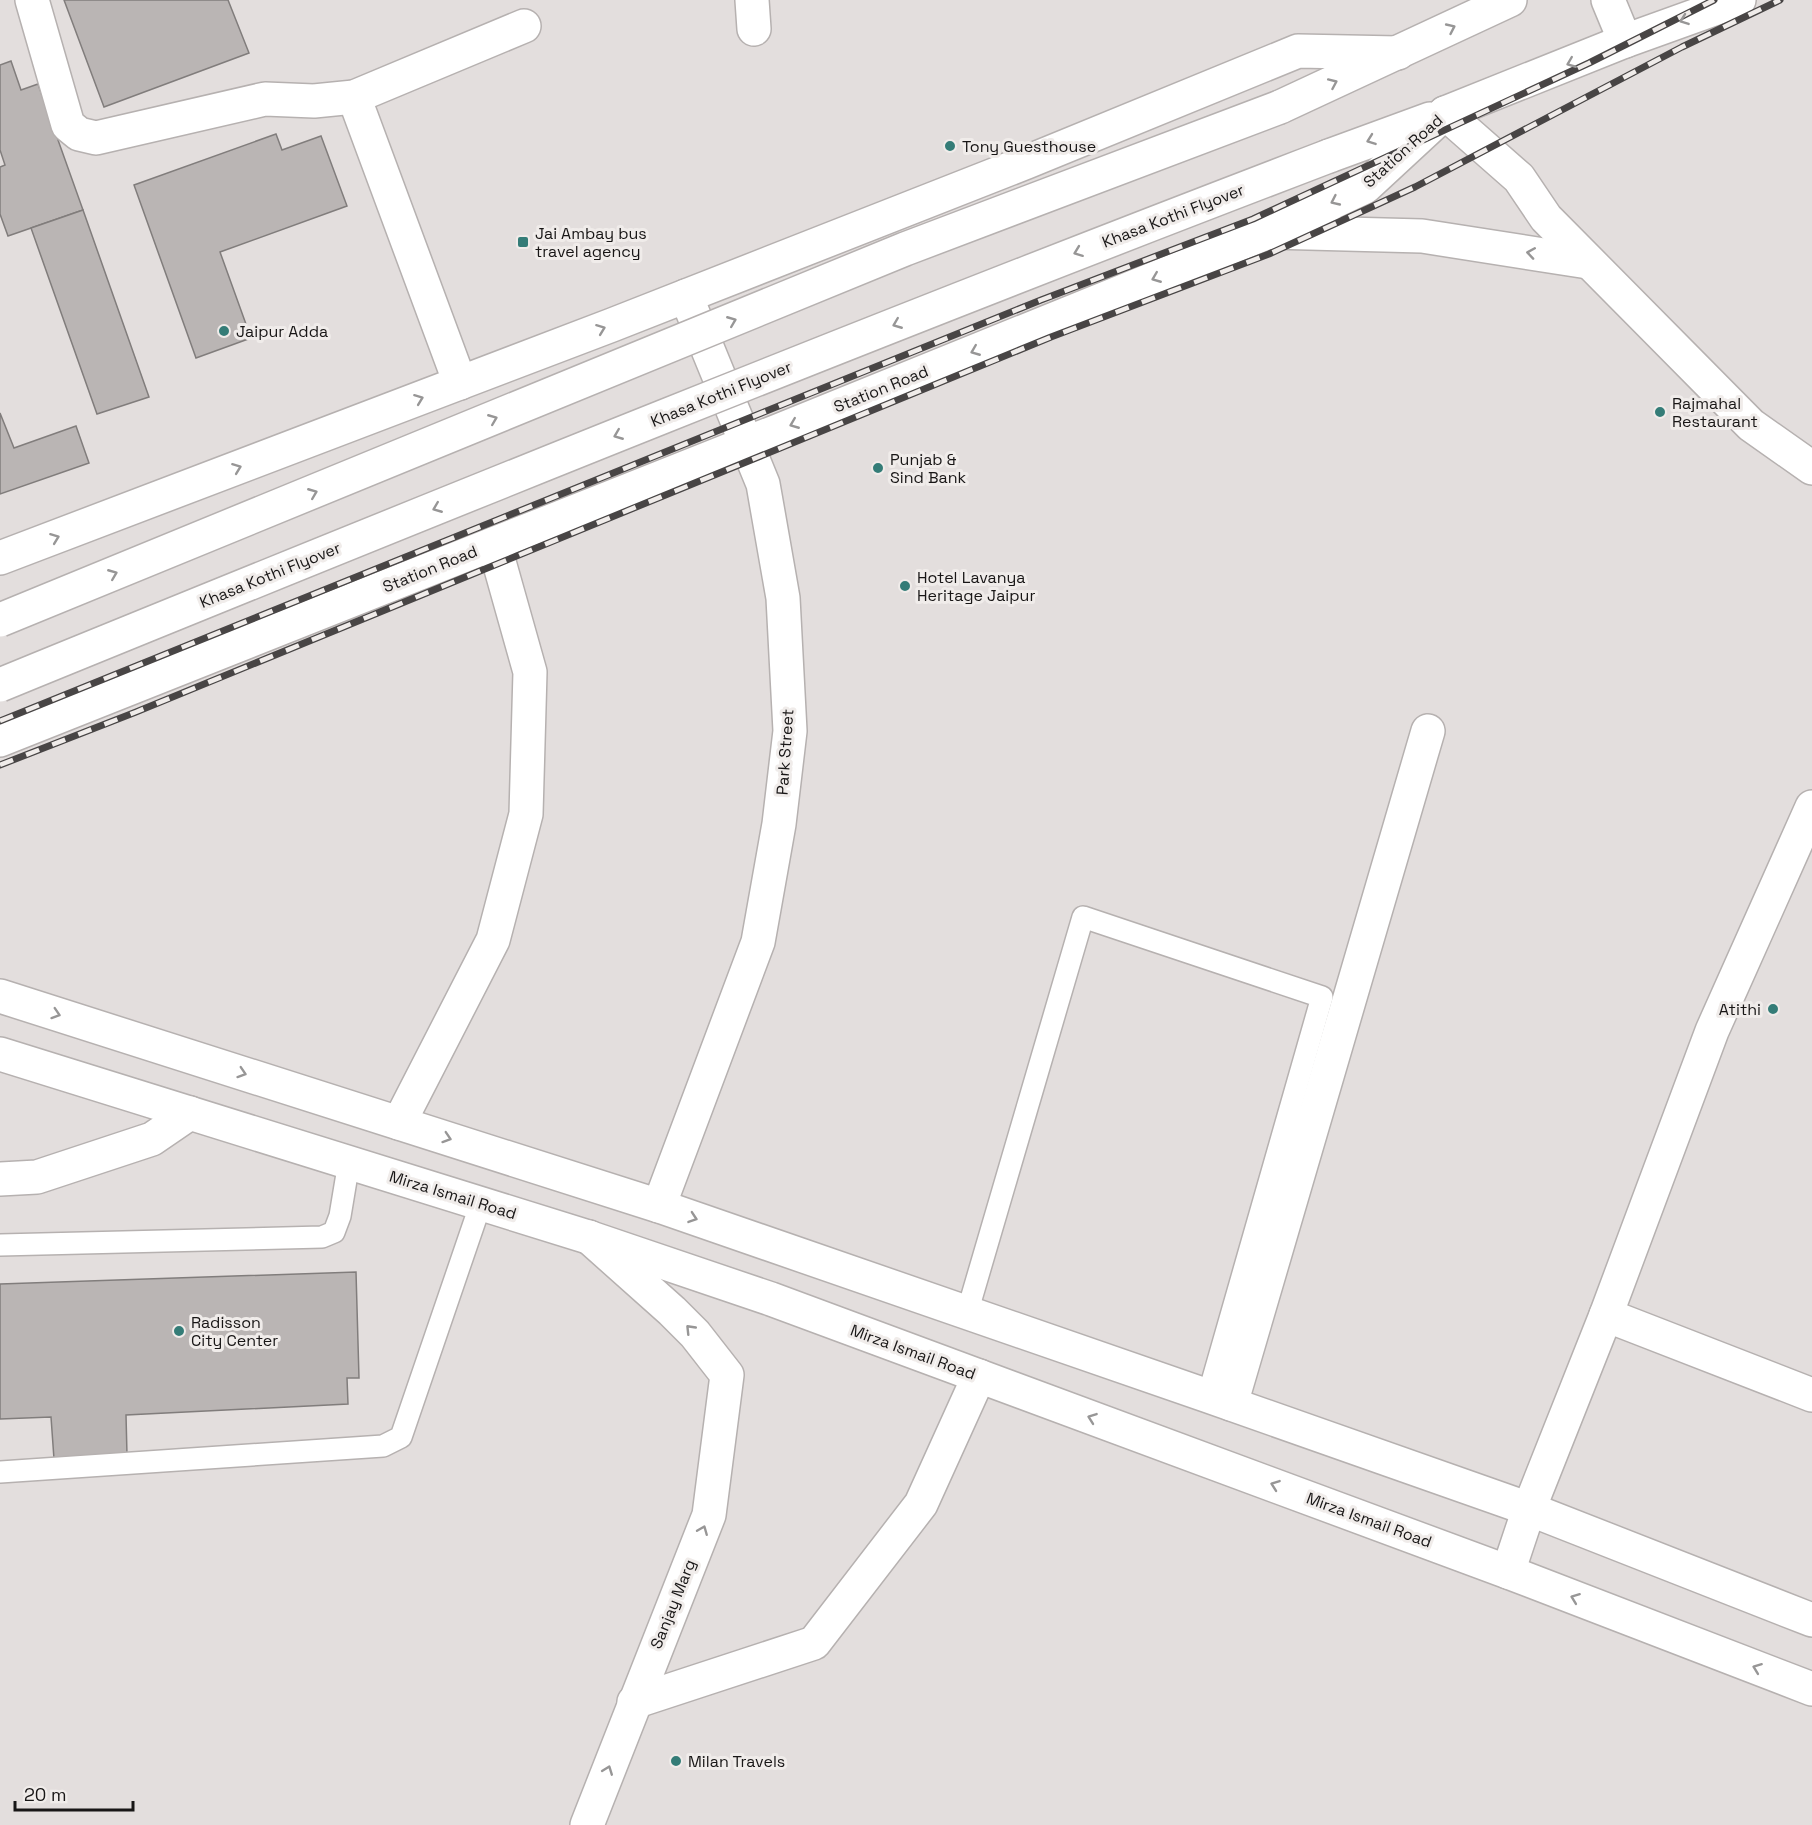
<svg xmlns="http://www.w3.org/2000/svg" width="1812" height="1825" font-family="'Space Grotesk',sans-serif">
  <style>
    .building { fill: #bab5b4; stroke: #817d7c; stroke-width: 1.5 }
    .lines { fill: none; stroke-linecap: round; stroke-linejoin: round }
    .lane-casing { stroke: #b6b1b0; stroke-width: 24 }
    .street-casing { stroke: #b6b1b0; stroke-width: 36 }
    .primary-casing { stroke: #b6b1b0; stroke-width: 36 }
    .lane { stroke: #fff; stroke-width: 21 }
    .street { stroke: #fff; stroke-width: 33 }
    .primary { stroke: #fff; stroke-width: 33 }
    .rail-casing { stroke: #484545; stroke-width: 7 }
    .rail { stroke: #f0ecea; stroke-width: 4.5; stroke-dasharray: 14; stroke-linecap: butt }
    .primary-bridge-casing { stroke: #b6b1b0; stroke-width: 36; stroke-linecap: butt }
    .primary-bridge { stroke: #fff; stroke-width: 33 }
    .oneway { stroke: #979696 }
    .poi-dot { fill: #347c77; stroke: #f0ecea; stroke-width: 2 }
    .labels { text-anchor: middle; dominant-baseline: central; stroke-width: 6; stroke-linejoin: round; paint-order: stroke }
    .poi-label { font-size: 16px; fill: #181616; stroke: #f0ecea; text-anchor: start }
    .street-label { font-size: 16px; fill: #181616; stroke: #f0ecea }
  </style>
  <rect width="100%" height="100%" fill="#e3dedd"/>
  <g class="building">
    <path d="M64 0H228L249 53 104 107Z"/>
    <path d="M11 61 21 90 38 84 83 210 8 236 0 214V167L5 165 0 150V65Z"/>
    <path d="M276 134 282 150 321 136 347 206 220 252 251 338 196 358 134 185Z"/>
    <path d="M83 210 149 397 97 414 31 228Z"/>
    <path d="M0 413 14 448 76 426 89 463 0 494Z"/>
    <path d="M356 1272 359 1378H347L348 1404 126 1415 127 1455 54 1459 51 1417 0 1419V1284Z"/>
  </g>
  <g class="lines">
    <defs>
      <g id="lane">
        <path d="M0 1245 322 1237 334 1232 340 1216 349 1162"/>
        <path d="M967 1313 1083 917 1322 997 1208 1396"/>
        <path d="M0 1472 383 1446 401 1437 481 1203"/>
      </g>
      <g id="street">
        <path d="M32 0 68 125 79 134 96 138 265 99 314 101 354 97 524 26"/>
        <path d="M752 0 754 29"/>
        <path d="M1608 0 1625 41"/>
        <path d="M354 97 460 383"/>
        <path d="M1445 113 1519 178 1546 218 1751 425 1812 468"/>
        <path d="M1269 232 1422 236 1588 262"/>
        <path d="M399 1123 493 940 526 814 530 672 494 544"/>
        <path d="M0 1179 37 1177 152 1139 190 1113"/>
        <path d="M659 1206 758 942 779 824 790 731 783 598 763 484 686 296"/>
        <path d="M1606 1315 1812 1395"/>
        <path d="M1231 1404 1428 731"/>
        <path d="M1529 1509 1606 1315 1712 1031 1812 807"/>
        <path d="M634 1702 814 1643 921 1504 979 1376"/>
        <path d="M587 1825 709 1515 727 1375 695 1334 672 1311 589 1237"/>
      </g>
      <g id="primary">
        <path d="M1280 107 1510 0"/>
        <path d="M1329 156 1430 119"/>
        <path d="M0 558 612 325 1027 162 1298 51 1398 53"/>
        <path d="M0 740 780 430 1269 232 1365 187 1445 113 1625 41 1739 0"/>
        <path d="M0 996 659 1206 1208 1396 1529 1509 1812 1620"/>
        <path d="M0 1054 588 1237 771 1299 1508 1572 1812 1689"/>
        <path d="M1508 1572 1529 1509"/>
      </g>
    </defs>
    <use href="#lane" class="lane-casing"/>
    <use href="#street" class="street-casing"/>
    <use href="#primary" class="primary-casing"/>
    <use href="#lane" class="lane"/>
    <use href="#street" class="street"/>
    <use href="#primary" class="primary"/>
    <defs>
      <g id="rail">
        <path d="M0 721 1041 300 1253 219 1589 63 1714 0"/>
        <path d="M0 765 136 712 1051 337 1269 254 1415 187 1682 47 1780 0"/>
      </g>
    </defs>
    <use href="#rail" class="rail-casing"/>
    <use href="#rail" class="rail"/>
    <defs>
      <g id="primary-bridge">
        <path d="M0 620 905 249 1280 107"/>
        <path d="M0 685C441 505 884 326 1329 156"/>
      </g>
    </defs>
    <use href="#primary-bridge" class="primary-bridge-casing"/>
    <use href="#primary-bridge" class="primary-bridge"/>
  </g>
  <defs><path id="oneway-chevron" d="M-2-3.5L2.5 0L-2 3.5" fill="none" stroke-width="1.6" stroke-linecap="round" stroke-linejoin="round" transform="scale(1.5)"/></defs>
  <g class="oneway">
    <use href="#oneway-chevron" transform="translate(1684 20) rotate(160)"/>
    <use href="#oneway-chevron" transform="translate(1451 28) rotate(-25)"/>
    <use href="#oneway-chevron" transform="translate(1571 63) rotate(158)"/>
    <use href="#oneway-chevron" transform="translate(1333 83) rotate(-24)"/>
    <use href="#oneway-chevron" transform="translate(1371 140) rotate(160)"/>
    <use href="#oneway-chevron" transform="translate(1335 201) rotate(155)"/>
    <use href="#oneway-chevron" transform="translate(1078 252) rotate(159)"/>
    <use href="#oneway-chevron" transform="translate(1531 253) rotate(-171)"/>
    <use href="#oneway-chevron" transform="translate(1156 278) rotate(158)"/>
    <use href="#oneway-chevron" transform="translate(732 321) rotate(-22)"/>
    <use href="#oneway-chevron" transform="translate(897 324) rotate(158)"/>
    <use href="#oneway-chevron" transform="translate(601 329) rotate(-21)"/>
    <use href="#oneway-chevron" transform="translate(975 351) rotate(158)"/>
    <use href="#oneway-chevron" transform="translate(419 399) rotate(-21)"/>
    <use href="#oneway-chevron" transform="translate(493 419) rotate(-22)"/>
    <use href="#oneway-chevron" transform="translate(794 424) rotate(158)"/>
    <use href="#oneway-chevron" transform="translate(618 435) rotate(158)"/>
    <use href="#oneway-chevron" transform="translate(237 468) rotate(-21)"/>
    <use href="#oneway-chevron" transform="translate(313 493) rotate(-22)"/>
    <use href="#oneway-chevron" transform="translate(437 508) rotate(158)"/>
    <use href="#oneway-chevron" transform="translate(55 538) rotate(-21)"/>
    <use href="#oneway-chevron" transform="translate(113 574) rotate(-22)"/>
    <use href="#oneway-chevron" transform="translate(56 1014) rotate(18)"/>
    <use href="#oneway-chevron" transform="translate(242 1073) rotate(18)"/>
    <use href="#oneway-chevron" transform="translate(447 1138) rotate(18)"/>
    <use href="#oneway-chevron" transform="translate(693 1218) rotate(19)"/>
    <use href="#oneway-chevron" transform="translate(690 1329) rotate(-134)"/>
    <use href="#oneway-chevron" transform="translate(1092 1418) rotate(-160)"/>
    <use href="#oneway-chevron" transform="translate(1275 1485) rotate(-160)"/>
    <use href="#oneway-chevron" transform="translate(703 1530) rotate(-68)"/>
    <use href="#oneway-chevron" transform="translate(1575 1598) rotate(-159)"/>
    <use href="#oneway-chevron" transform="translate(1757 1668) rotate(-159)"/>
    <use href="#oneway-chevron" transform="translate(608 1770) rotate(-69)"/>
  </g>
  <g class="poi-dot">
    <circle cx="950" cy="146" r="6"/>
    <rect x="517" y="236" width="12" height="12" rx="3"/>
    <circle cx="224" cy="331" r="6"/>
    <circle cx="1660" cy="412" r="6"/>
    <circle cx="878" cy="468" r="6"/>
    <circle cx="905" cy="586" r="6"/>
    <circle cx="1773" cy="1009" r="6"/>
    <circle cx="179" cy="1331" r="6"/>
    <circle cx="676" cy="1761" r="6"/>
  </g>
  <g class="labels">
    <g class="poi-label">
      <text x="962" y="146">Tony Guesthouse</text>
      <text x="535" y="233">Jai Ambay bus<tspan x="535" dy="18">travel agency</tspan></text>
      <text x="236" y="331">Jaipur Adda</text>
      <text x="1672" y="403">Rajmahal<tspan x="1672" dy="18">Restaurant</tspan></text>
      <text x="890" y="459">Punjab &amp;<tspan x="890" dy="18">Sind Bank</tspan></text>
      <text x="917" y="577">Hotel Lavanya<tspan x="917" dy="18">Heritage Jaipur</tspan></text>
      <text x="1761" y="1009" text-anchor="end">Atithi</text>
      <text x="191" y="1322">Radisson<tspan x="191" dy="18">City Center</tspan></text>
      <text x="688" y="1761">Milan Travels</text>
    </g>
    <g class="street-label">
      <text transform="translate(1403 151) rotate(-42)">Station Road</text>
      <text transform="translate(1173 216) rotate(-21)">Khasa Kothi Flyover</text>
      <text transform="translate(881 389) rotate(-22)">Station Road</text>
      <text transform="translate(721 394) rotate(-22)">Khasa Kothi Flyover</text>
      <text transform="translate(430 569) rotate(-22)">Station Road</text>
      <text transform="translate(270 575) rotate(-22)">Khasa Kothi Flyover</text>
      <text transform="translate(785 752) rotate(-86)">Park Street</text>
      <text transform="translate(453 1195) rotate(17)">Mirza Ismail Road</text>
      <text transform="translate(913 1352) rotate(20)">Mirza Ismail Road</text>
      <text transform="translate(1369 1520) rotate(20)">Mirza Ismail Road</text>
      <text transform="translate(673 1604) rotate(-68)">Sanjay Marg</text>
    </g>
  </g>
  <path d="M15 1801v9h118v-9" fill="none" stroke="#181616" stroke-width="3"/>
  <text x="24" y="1801" font-size="18" fill="#181616" stroke="#f0ecea" stroke-width="4.5" paint-order="stroke">20 m</text>
</svg>
